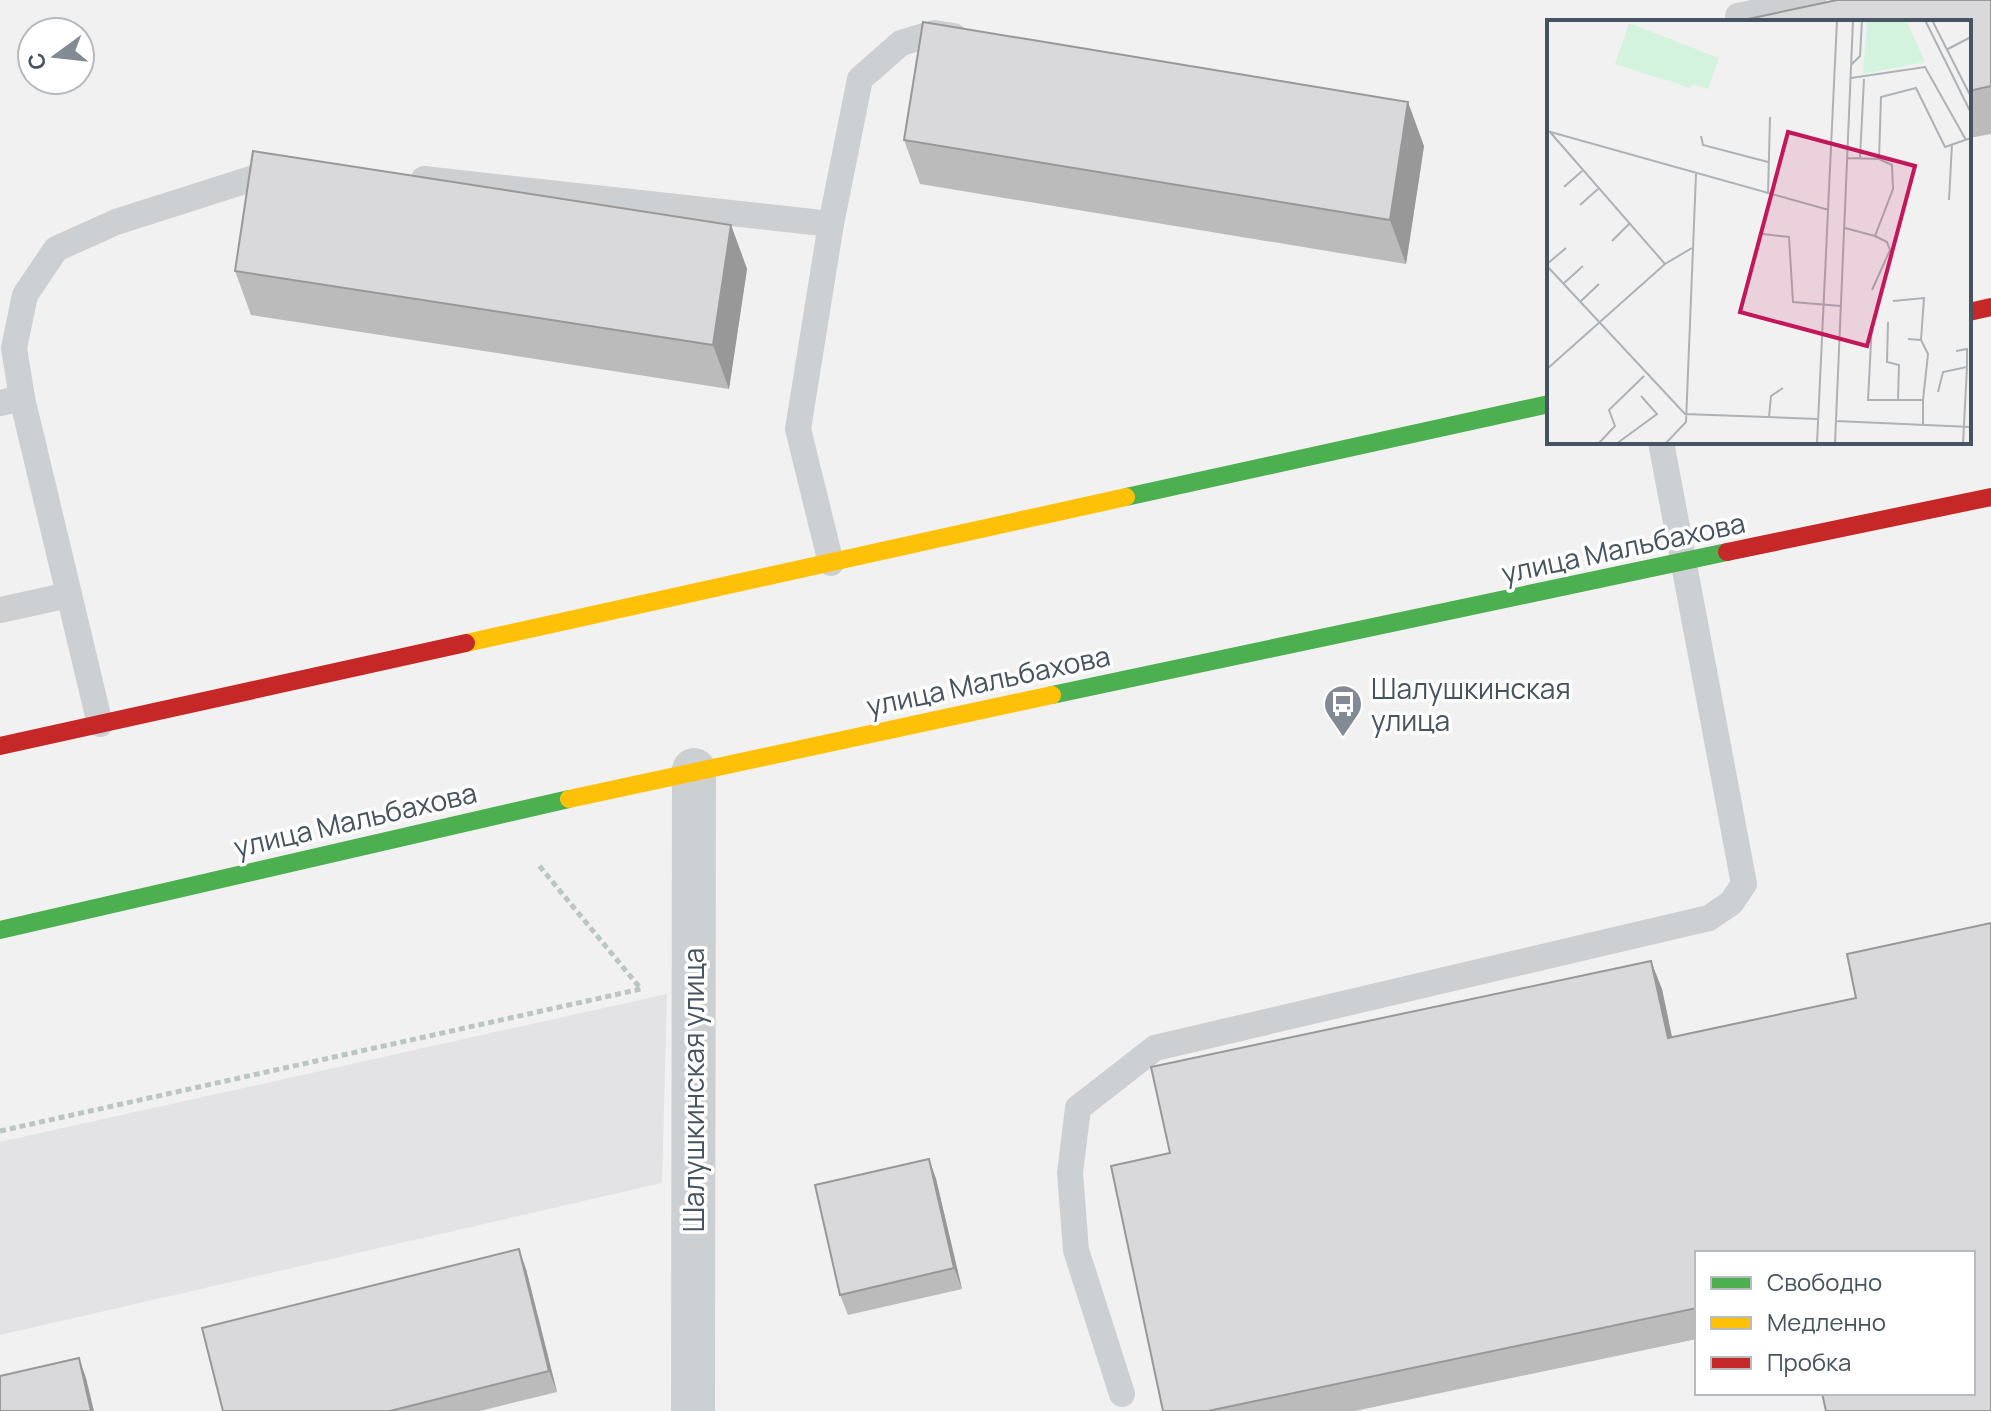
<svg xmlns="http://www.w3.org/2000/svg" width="1991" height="1411" font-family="Manrope,sans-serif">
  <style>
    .education { fill: #e3e2e4 }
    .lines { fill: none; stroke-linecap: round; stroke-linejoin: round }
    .path { stroke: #b9c6c2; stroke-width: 5; stroke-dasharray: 6 4; stroke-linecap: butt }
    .lane { stroke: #cdd0d2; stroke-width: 26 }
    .street { stroke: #cdd0d2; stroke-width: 44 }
    .fast { stroke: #4caf50; stroke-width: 18 }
    .slow { stroke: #ffc107; stroke-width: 18 }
    .jam { stroke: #c62828; stroke-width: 18 }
    .wall { fill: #bbbbbc }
    .shaded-wall { fill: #989899 }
    .building { fill: #d9d9db; stroke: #989899; stroke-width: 2 }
    .labels { text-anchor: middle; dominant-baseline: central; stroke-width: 7; stroke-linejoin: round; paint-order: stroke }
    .street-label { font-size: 28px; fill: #455460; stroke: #fff }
    .poi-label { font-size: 28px; fill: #455460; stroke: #fff; text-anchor: start }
    .inset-road { fill: none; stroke: #adb2b7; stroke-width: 2 }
    .view { fill: #c2185b; fill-opacity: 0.15; stroke: #c2185b; stroke-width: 4 }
    .inset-edge { fill: none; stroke: #455460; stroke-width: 4 }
  </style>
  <rect width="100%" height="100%" fill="#f2f1f1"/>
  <path class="education" d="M667 994 662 1183 0 1335V1142Z"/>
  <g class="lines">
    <path class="path" d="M0 1131 641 989 537 863"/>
    <g class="lane">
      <path d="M1738 16 1813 0"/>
      <path d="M424 179 831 224 798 429 831 563"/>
      <path d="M831 224 860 79 901 43 934 33 954 36"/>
      <path d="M22 398 14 348 25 295 56 249 116 222 282 169"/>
      <path d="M0 403 22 398 100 724"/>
      <path d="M0 610 69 595"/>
      <path d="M1122 1394 1076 1250 1070 1173 1078 1108 1155 1048 1709 918 1731 903 1744 884 1661 442"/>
    </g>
    <path class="street" d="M693 1411 694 770"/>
    <g class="fast">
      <path d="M1126 497 1549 404"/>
      <path d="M1052 695 1727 552"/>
      <path d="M0 930 569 799"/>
    </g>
    <g class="slow">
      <path d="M466 643 1126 497"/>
      <path d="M569 799 1052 695"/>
    </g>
    <g class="jam">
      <path d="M1969 312 1991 307"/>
      <path d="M1727 552 1991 497"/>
      <path d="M0 746 466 643"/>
    </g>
  </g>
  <g class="wall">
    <path d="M1991 0V134L1969 138V22Z"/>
    <path d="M904 140 1424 146 1406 264 920 184Z"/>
    <path d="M731 225 747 269 729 389 251 315 235 271Z"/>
    <path d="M1662 989 1672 1037 1973 1393 1697 1253V1339L1355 1411H1163L1170 1153Z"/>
    <path d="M929 1159 936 1179 962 1289 848 1315 840 1295Z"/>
    <path d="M526 1269 557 1392 480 1411H223Z"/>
  </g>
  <g class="shaded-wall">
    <path d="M1408 102 1424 146 1406 264 1390 220Z"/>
    <path d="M731 225 747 269 729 389 713 345Z"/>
    <path d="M1651 961 1662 989 1678 1066 1668 1038Z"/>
    <path d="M929 1159 936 1179 962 1289 954 1268Z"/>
    <path d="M519 1249 526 1269 557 1392 549 1371Z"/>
    <path d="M79 1358 86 1378 94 1411H91Z"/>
  </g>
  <g class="building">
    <path d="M1837 0H1991V86L1969 91V22H1734Z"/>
    <path d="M923 22 1408 102 1390 220 904 140Z"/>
    <path d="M253 151 731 225 713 345 235 271Z"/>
    <path d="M1991 923V1411H1826L1822 1393H1973V1253H1697V1308L1208 1411H1163L1111 1166 1170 1153 1151 1067 1651 961 1668 1038 1856 998 1847 954Z"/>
    <path d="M929 1159 954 1268 840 1295 815 1185Z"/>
    <path d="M519 1249 549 1371 390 1411H223L202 1328Z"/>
    <path d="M79 1358 91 1411H0V1376Z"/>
  </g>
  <defs>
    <symbol id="bus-pin" viewBox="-11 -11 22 30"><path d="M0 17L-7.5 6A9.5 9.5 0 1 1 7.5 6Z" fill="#828b93" stroke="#fff"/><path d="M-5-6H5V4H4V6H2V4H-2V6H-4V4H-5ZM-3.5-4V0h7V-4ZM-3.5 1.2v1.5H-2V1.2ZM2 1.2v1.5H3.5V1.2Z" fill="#fff"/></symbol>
  </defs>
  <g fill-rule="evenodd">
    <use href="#bus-pin" x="1321" y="682" width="44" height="60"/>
  </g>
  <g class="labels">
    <g class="street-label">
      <text transform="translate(1623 547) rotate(-12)">улица Мальбахова</text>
      <text transform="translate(988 680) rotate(-12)">улица Мальбахова</text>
      <text transform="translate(355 819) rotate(-13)">улица Мальбахова</text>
      <text transform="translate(693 1090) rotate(-90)">Шалушкинская улица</text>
    </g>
    <g class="poi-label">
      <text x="1371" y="688">Шалушкинская<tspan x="1371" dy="32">улица</tspan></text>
    </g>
  </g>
  <g transform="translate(1547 20)">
    <rect width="424" height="424" fill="#f2f1f1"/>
    <path d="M320 0H359L378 42 316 54Z" fill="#d3f3df"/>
    <path d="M82 3 172 38 161 69 145 64 143 68 68 44Z" fill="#d3f3df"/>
    <path class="inset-road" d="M378 0 424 93M385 0 424 77M399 30 424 17M304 45 313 36 315 0M304 58 378 47 419 120M0 111 282 190M3 112 118 244M154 116 156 125 221 142M301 138 332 139 334 77 369 68 398 127 424 118M313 138 317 59M17 167 35 151M221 174 223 97M402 180 405 124M33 185 51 169M298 208 328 216 346 169 345 145 332 139M216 214 242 217 246 282 294 286M65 221 82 204M0 244 19 228M0 246 138 394 271 399M16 264 36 246M325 270 343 230 340 222 328 216M346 281 377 278 374 320M33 282 52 264M341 302 340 342 352 345 351 380M325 303 321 380H376V405M361 319 374 320 381 334 376 380M0 349 118 244 145 228M391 372 396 352 420 347V329L409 331M222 397 224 376 236 368M289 401 424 407M51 424 68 406 62 390 97 356M69 424 110 394 94 376M118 424 139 402 149 154M270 424 290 0M288 424 306 0M416 424 420 347"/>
    <path class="view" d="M241 112 368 146 320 326 193 292Z"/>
    <rect width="424" height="424" class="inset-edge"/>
  </g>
  <rect x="1695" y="1251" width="280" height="144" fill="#ffffff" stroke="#b5bbbf" stroke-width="2"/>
  <rect x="1711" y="1277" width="40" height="12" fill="#4caf50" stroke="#b5bbbf" stroke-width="2"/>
  <text x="1767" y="1291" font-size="24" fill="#455460">Свободно</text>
  <rect x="1711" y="1317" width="40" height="12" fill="#ffc107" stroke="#b5bbbf" stroke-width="2"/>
  <text x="1767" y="1331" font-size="24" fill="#455460">Медленно</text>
  <rect x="1711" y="1357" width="40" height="12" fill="#c62828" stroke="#b5bbbf" stroke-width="2"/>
  <text x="1767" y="1371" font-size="24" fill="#455460">Пробка</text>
  <g transform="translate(56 56) rotate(255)"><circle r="38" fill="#ffffff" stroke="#b5bbbf" stroke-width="2"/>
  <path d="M0-6L14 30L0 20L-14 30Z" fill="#828b93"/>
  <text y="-12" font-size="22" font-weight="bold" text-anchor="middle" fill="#455460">С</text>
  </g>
</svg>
